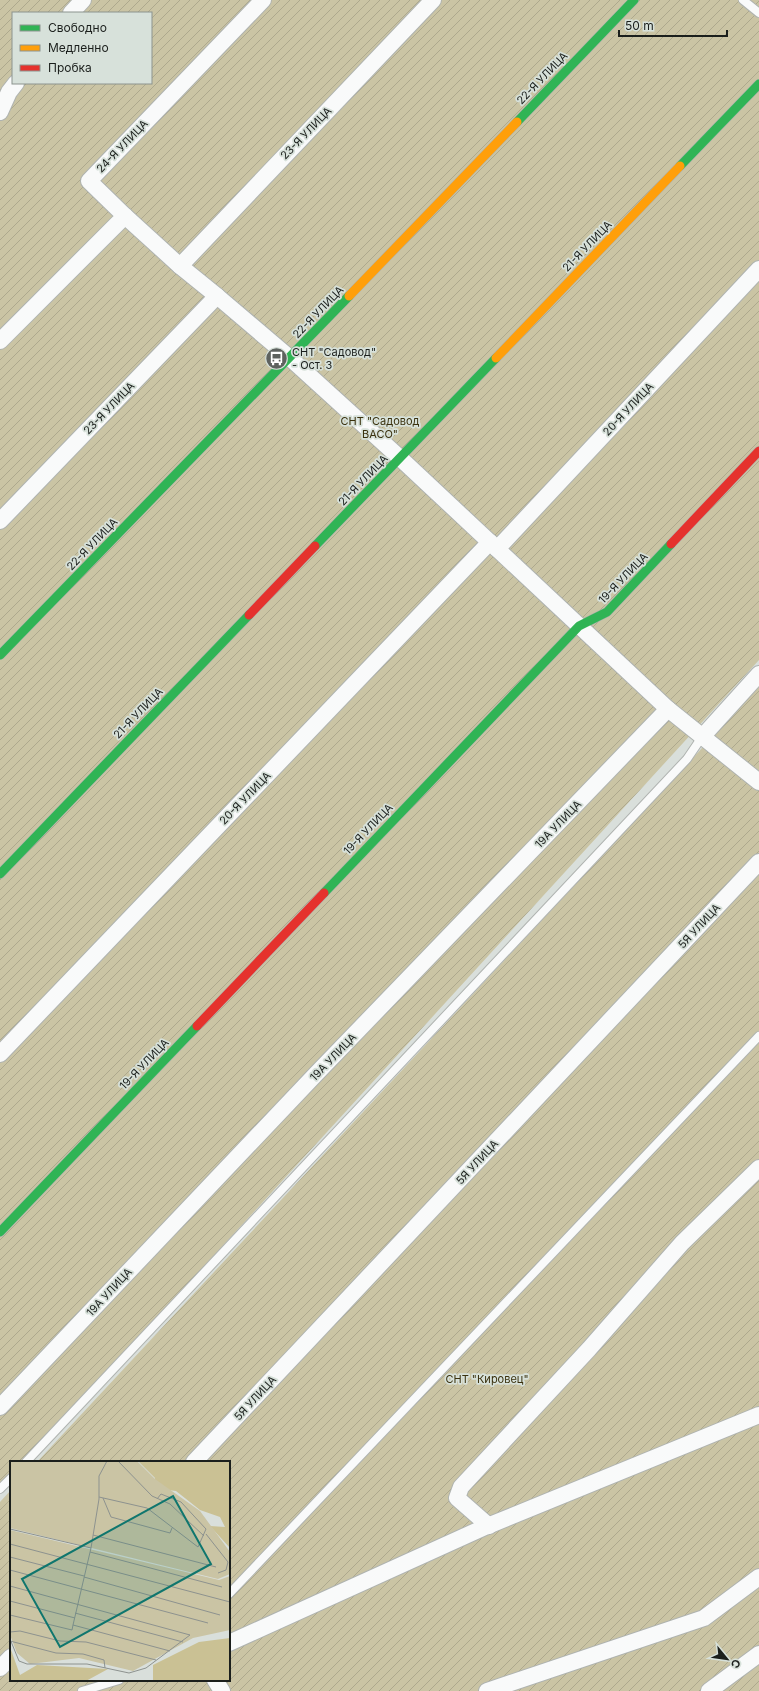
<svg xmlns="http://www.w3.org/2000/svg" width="759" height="1691" font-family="Inter,sans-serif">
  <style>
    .garden { fill: url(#garden-furrows); fill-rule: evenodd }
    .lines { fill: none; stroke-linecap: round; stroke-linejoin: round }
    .lane-casing { stroke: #afb3b0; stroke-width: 10 }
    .street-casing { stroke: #afb3b0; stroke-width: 18 }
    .fast-casing { stroke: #afb3b0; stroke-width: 10 }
    .slow-casing { stroke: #afb3b0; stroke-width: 10 }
    .jam-casing { stroke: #afb3b0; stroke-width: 10 }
    .lane { stroke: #f9fafa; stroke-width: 8 }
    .street { stroke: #f9fafa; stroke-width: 16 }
    .fast { stroke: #30b455; stroke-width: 9 }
    .slow { stroke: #ff9f0a; stroke-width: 9 }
    .jam { stroke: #e5322d; stroke-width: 9 }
    .labels { text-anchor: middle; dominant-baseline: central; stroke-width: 3.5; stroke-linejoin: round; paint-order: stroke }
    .street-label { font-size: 11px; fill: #1b1f1c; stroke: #d7e1da }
    .poi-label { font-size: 11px; fill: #1b1f1c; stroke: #d7e1da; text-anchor: start }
    .park-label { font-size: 11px; fill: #3a310e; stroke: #d7e1da }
    .inset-road { fill: none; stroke: #8d928f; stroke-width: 1 }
    .view { fill: #0f766e; fill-opacity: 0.15; stroke: #0f766e; stroke-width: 2 }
    .inset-edge { fill: none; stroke: #1b1f1c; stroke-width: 2 }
  </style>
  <defs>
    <pattern id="garden-furrows" width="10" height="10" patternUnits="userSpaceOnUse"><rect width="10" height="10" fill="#cac4a4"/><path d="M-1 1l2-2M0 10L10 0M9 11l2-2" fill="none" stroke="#ada88d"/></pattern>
  </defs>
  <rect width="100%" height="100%" fill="#d9dfdb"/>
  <g class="garden">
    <path d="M0 0H759V660L25 1462H11V1477L0 1489ZM13 13H151V83H13Z"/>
    <path d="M759 687V1691H0V1502L11 1490V1680H229V1462H37Z"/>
  </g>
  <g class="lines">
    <defs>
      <g id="lane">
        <path d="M743 0 759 13"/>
        <path d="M26 1462 687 759 702 737"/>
        <path d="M0 1489 11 1478"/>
        <path d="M229 1594 759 1036"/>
        <path d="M82 1691 119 1680"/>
      </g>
      <g id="street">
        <path d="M71 13 83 0"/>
        <path d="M0 112 9 92 16 83"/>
        <path d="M125 216 180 266 217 296 290 358 400 458 668 709 759 782"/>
        <path d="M180 266 433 0"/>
        <path d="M0 341 125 216 89 181 263 0"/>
        <path d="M0 521 217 296"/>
        <path d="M497 549 759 269"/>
        <path d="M702 737 759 674"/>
        <path d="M0 1054 490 542"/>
        <path d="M0 1407 315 1075 668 709"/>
        <path d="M194 1462 759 862"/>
        <path d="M489 1526 457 1498 461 1487 589 1349 682 1243 759 1168"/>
        <path d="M229 1643 485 1527 759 1415"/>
        <path d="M0 1668 11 1657"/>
        <path d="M215 1680 222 1691"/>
        <path d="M487 1691 704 1618 759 1577"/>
        <path d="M709 1691 759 1654"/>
      </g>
      <g id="fast">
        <path d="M517 122 634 0"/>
        <path d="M680 166 759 84"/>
        <path d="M315 546 496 358"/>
        <path d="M0 655 349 296"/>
        <path d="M0 874 249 615"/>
        <path d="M324 893 579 626 607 612 671 544"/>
        <path d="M0 1232 197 1026"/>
      </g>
      <g id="slow">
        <path d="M349 296 517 122"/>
        <path d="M496 358 680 166"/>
      </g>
      <g id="jam">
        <path d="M671 544 759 451"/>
        <path d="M249 615 315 546"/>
        <path d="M197 1026 324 893"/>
      </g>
    </defs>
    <use href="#lane" class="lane-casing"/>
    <use href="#street" class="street-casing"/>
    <use href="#fast" class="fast-casing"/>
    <use href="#slow" class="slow-casing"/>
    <use href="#jam" class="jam-casing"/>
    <use href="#lane" class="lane"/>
    <use href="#street" class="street"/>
    <use href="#fast" class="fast"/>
    <use href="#slow" class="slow"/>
    <use href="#jam" class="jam"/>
  </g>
  <defs>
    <symbol id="bus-disc" viewBox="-11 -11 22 22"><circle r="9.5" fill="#5e625f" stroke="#d7e1da"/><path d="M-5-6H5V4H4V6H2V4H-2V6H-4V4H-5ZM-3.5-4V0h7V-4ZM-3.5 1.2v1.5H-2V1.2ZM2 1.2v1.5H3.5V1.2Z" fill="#fff"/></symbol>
  </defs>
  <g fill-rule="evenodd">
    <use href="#bus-disc" x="264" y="346" width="25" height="25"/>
  </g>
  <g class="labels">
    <g class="street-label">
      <text transform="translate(542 78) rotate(-46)">22-Я УЛИЦА</text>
      <text transform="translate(306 133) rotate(-46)">23-Я УЛИЦА</text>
      <text transform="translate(122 146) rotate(-46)">24-Я УЛИЦА</text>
      <text transform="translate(587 246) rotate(-46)">21-Я УЛИЦА</text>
      <text transform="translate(318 312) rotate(-46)">22-Я УЛИЦА</text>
      <text transform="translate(109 408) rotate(-46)">23-Я УЛИЦА</text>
      <text transform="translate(628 409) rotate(-47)">20-Я УЛИЦА</text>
      <text transform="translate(363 480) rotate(-46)">21-Я УЛИЦА</text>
      <text transform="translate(92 544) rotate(-46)">22-Я УЛИЦА</text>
      <text transform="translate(623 578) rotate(-46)">19-Я УЛИЦА</text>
      <text transform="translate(138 713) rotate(-46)">21-Я УЛИЦА</text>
      <text transform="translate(245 798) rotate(-46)">20-Я УЛИЦА</text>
      <text transform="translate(558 824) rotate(-46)">19А УЛИЦА</text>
      <text transform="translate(368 829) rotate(-46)">19-Я УЛИЦА</text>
      <text transform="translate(699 926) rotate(-47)">5Я УЛИЦА</text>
      <text transform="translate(333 1057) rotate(-46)">19А УЛИЦА</text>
      <text transform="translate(144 1064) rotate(-46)">19-Я УЛИЦА</text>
      <text transform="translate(477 1162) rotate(-47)">5Я УЛИЦА</text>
      <text transform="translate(109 1292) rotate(-47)">19А УЛИЦА</text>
      <text transform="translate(255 1398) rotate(-47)">5Я УЛИЦА</text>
    </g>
    <g class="poi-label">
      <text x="292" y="352">СНТ "Садовод"<tspan x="292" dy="13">- Ост. 3</tspan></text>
    </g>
    <g class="park-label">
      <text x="380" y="421">СНТ "Садовод<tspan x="380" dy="13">ВАСО"</tspan></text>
      <text x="487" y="1379">СНТ "Кировец"</text>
    </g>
  </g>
  <g transform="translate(10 1461)">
    <rect width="220" height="220" fill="#d9dfdb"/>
    <path d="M128 0H220V87L200 65 215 66 210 56 190 49 166 30 142 27 145 17ZM220 177V220H143V204L189 181ZM0 186 10 214 27 204 98 208 76 220H0Z" fill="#cac194"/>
    <path d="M0 0H127L145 18 190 50 220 91V113L208 118 0 67ZM0 69 209 119 220 115V169L183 177 123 210 69 197 20 203 7 192 0 174Z" fill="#cac4a4"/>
    <path class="inset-road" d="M108 0 142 35 160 43 194 75M89 36 137 47 188 86 196 68 171 41 151 33 147 38M93 37 101 56 160 72 162 67M0 68 81 87M196 73 218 101 216 109 208 112M83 74 206 106M0 83 220 141M80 91 212 126M0 96 74 115M0 109 198 162M74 116 210 154M0 125 180 174M0 140 65 157M65 152 173 181M0 154 62 169 63 164 160 190M63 164 81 87 89 38V15L97 0M0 171 10 170 50 180 76 181 146 199M0 178 9 200 17 203H77L119 212 136 207 180 174M0 180 46 192 73 193 94 199 95 207"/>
    <path class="view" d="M163 35 201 103 50 186 12 118Z"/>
    <rect width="220" height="220" class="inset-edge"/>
  </g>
  <rect x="12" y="12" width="140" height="72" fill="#d7e1da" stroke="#8c938e"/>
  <rect x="20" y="25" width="20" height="6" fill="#30b455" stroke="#8c938e"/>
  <text x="48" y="32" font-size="12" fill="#1b1f1c">Свободно</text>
  <rect x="20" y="45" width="20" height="6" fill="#ff9f0a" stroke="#8c938e"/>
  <text x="48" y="52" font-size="12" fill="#1b1f1c">Медленно</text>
  <rect x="20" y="65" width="20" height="6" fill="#e5322d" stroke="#8c938e"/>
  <text x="48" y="72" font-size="12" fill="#1b1f1c">Пробка</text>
  <g transform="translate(727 1659) rotate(119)" stroke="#d7e1da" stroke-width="3" paint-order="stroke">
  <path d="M0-3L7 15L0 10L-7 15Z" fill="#1b1f1c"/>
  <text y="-6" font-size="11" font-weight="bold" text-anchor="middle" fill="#1b1f1c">С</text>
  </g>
  <path d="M619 30v6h108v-6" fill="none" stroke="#1b1f1c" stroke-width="2"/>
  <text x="625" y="30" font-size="12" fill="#1b1f1c" stroke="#d7e1da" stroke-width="3" paint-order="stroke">50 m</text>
</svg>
